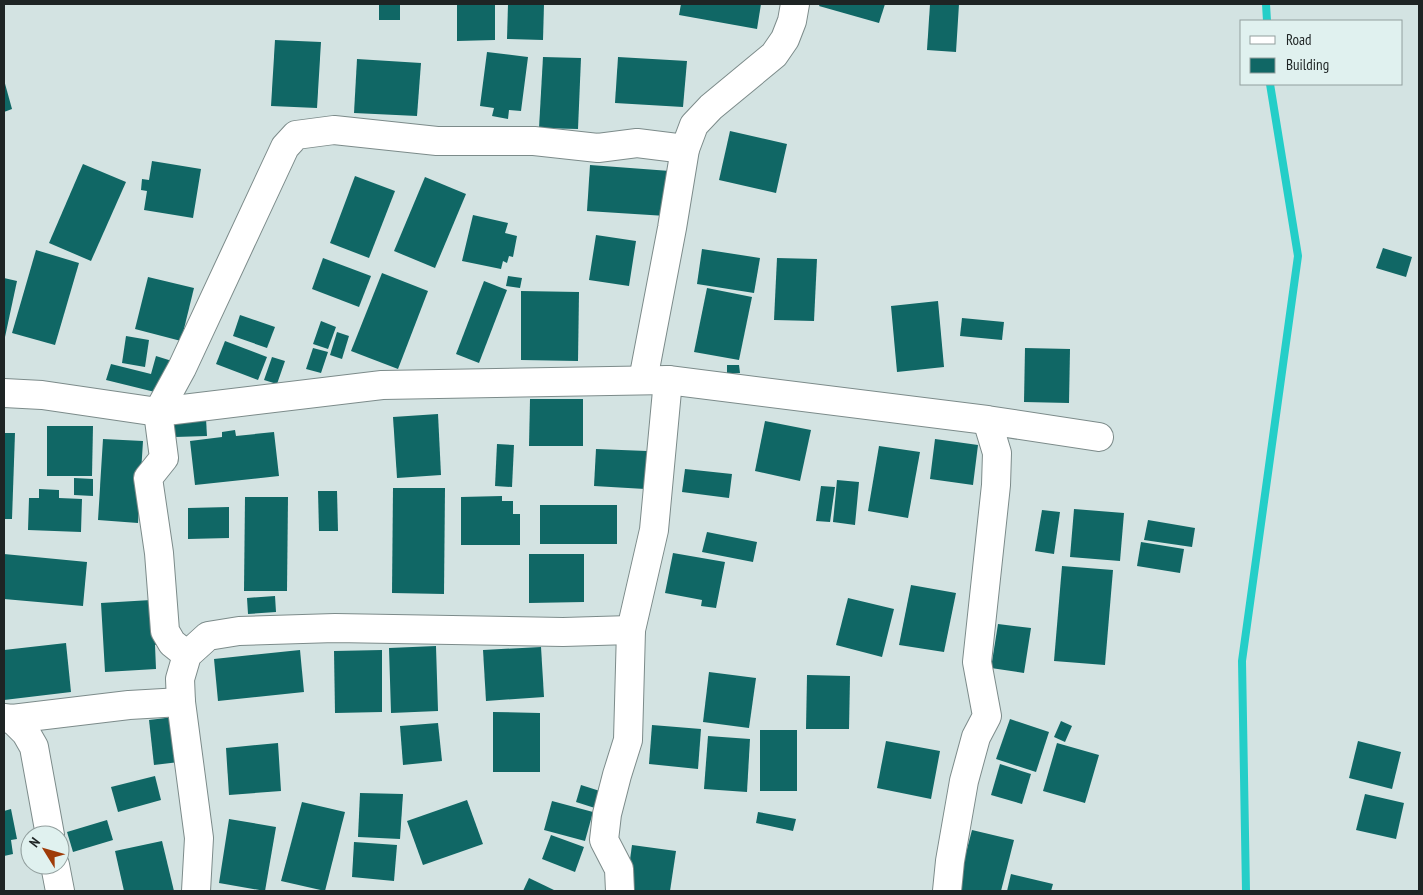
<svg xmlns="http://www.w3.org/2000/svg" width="1423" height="895" font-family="'PT Sans Narrow',sans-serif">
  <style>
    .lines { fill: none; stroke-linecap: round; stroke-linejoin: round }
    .stream { stroke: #24cec8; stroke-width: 8 }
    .building { fill: #106765 }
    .street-casing { stroke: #7c8b8a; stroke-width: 30 }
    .street { stroke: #fff; stroke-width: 28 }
  </style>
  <rect width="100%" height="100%" fill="#d3e3e2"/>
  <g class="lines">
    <g class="stream">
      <path d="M1266 4 1267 21"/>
      <path d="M1246 891 1242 661 1298 256 1270 84"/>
    </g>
  </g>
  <g class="building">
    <rect x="379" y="4" width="21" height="16"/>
    <path d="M457 4H495V40L457 41Z"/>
    <path d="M508 4H544L543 40 507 39Z"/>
    <path d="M681 4H761L757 29 679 15Z"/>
    <path d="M820 4H885L879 23 819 6Z"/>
    <path d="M930 4H959L956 52 927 50Z"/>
    <path d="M275 40 321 42 317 108 271 106Z"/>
    <path d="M487 52 528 57 521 111 509 110 508 119 492 116 494 108 480 106Z"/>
    <path d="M543 57 581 58 578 129 539 128Z"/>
    <path d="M618 57 687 61 683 107 615 103Z"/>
    <path d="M357 59 421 63 417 116 354 113Z"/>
    <path d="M4 80 12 109 4 112Z"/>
    <path d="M730 131 787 144 776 193 719 180Z"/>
    <path d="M152 161 201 169 193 218 144 210 147 191 141 190 142 179 149 180Z"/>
    <path d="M83 164 126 182 91 261 49 243Z"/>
    <path d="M590 165 670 171 666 216 587 211Z"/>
    <path d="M355 176 395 191 369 258 330 243Z"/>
    <path d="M425 177 466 194 435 268 394 251Z"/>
    <path d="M473 215 508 223 505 233 517 236 513 257 509 256 507 263 503 261 501 269 462 261Z"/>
    <path d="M596 235 636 241 629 286 589 280Z"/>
    <path d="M1383 248 1412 257 1406 277 1376 268Z"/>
    <path d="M702 249 760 258 754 293 697 284Z"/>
    <path d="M36 250 79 263 55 345 12 333Z"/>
    <path d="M323 258 371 276 359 307 312 289Z"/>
    <path d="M777 258 817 259 814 321 774 320Z"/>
    <path d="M382 273 428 291 398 369 351 351Z"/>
    <path d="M508 276 522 278 520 288 506 286Z"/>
    <path d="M148 277 194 288 181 341 135 329Z"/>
    <path d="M4 278 17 281 5 337H4Z"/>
    <path d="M484 281 507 290 479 363 456 354Z"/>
    <path d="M707 288 752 297 739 360 694 352Z"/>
    <path d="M521 291 579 292 578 361 521 360Z"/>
    <path d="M938 301 944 367 897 372 891 306Z"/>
    <path d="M240 315 275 327 267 348 233 336Z"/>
    <path d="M962 318 1004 322 1002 340 960 336Z"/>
    <path d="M321 321 336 327 328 349 313 344Z"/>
    <path d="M337 332 349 336 342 359 330 355Z"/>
    <path d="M126 336 149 340 145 367 122 363Z"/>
    <path d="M225 341 267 357 258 380 216 364Z"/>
    <path d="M313 348 328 352 321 373 306 369Z"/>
    <path d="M1025 348 1070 349 1069 403 1024 402Z"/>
    <path d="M156 356 172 361 163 394 106 380 111 364 151 374Z"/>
    <path d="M272 357 285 361 277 384 264 380Z"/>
    <path d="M727 365H739L740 373 727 374Z"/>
    <path d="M530 399H583V446H529Z"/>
    <path d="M438 414 441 475 397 478 393 417Z"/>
    <path d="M206 419 207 436 175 437 174 420Z"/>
    <path d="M765 421 811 430 800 481 755 471Z"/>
    <path d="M47 426H93L92 476H47Z"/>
    <path d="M235 430 236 436 274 432 279 476 195 485 190 441 222 437V432Z"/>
    <path d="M4 433H15L12 519H4Z"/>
    <path d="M103 439 143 441 138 523 98 520Z"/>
    <path d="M935 439 978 445 973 485 930 479Z"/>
    <path d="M497 444 514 445 512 487 495 486Z"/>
    <path d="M879 446 920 452 908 518 868 511Z"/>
    <path d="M596 449 647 451 645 489 594 486Z"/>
    <path d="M685 469 732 474 729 498 682 492Z"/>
    <path d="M74 478 93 479V496L74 495Z"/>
    <path d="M837 480 859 482 855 525 833 522Z"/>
    <path d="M821 486 835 487 830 522 816 521Z"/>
    <path d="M393 488H445L444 594 392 593Z"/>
    <path d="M39 489 59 490V498L82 499 81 532 28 530 29 498H39Z"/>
    <path d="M318 491H337L338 531H319Z"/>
    <path d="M502 496V501H513V514H520V545H461V497Z"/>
    <path d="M245 497H288L287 591H244Z"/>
    <rect x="540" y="505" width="77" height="39"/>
    <path d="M229 507V538L188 539V508Z"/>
    <path d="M1074 509 1124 513 1120 561 1070 557Z"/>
    <path d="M1042 510 1060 512 1054 554 1035 551Z"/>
    <path d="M1148 520 1195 528 1192 547 1144 540Z"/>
    <path d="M707 532 757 542 753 562 702 552Z"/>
    <path d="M1141 542 1184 549 1180 573 1137 566Z"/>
    <path d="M673 553 725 562 716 608 701 606 702 600 665 593Z"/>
    <path d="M4 554 87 562 83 606 4 599Z"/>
    <path d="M529 554H584V602L529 603Z"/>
    <path d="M1062 566 1113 570 1105 665 1054 661Z"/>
    <path d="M911 585 956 593 944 652 899 645Z"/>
    <path d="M275 596 276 612 248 614 247 598Z"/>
    <path d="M848 598 894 609 882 657 836 645Z"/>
    <path d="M151 600 158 644 155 645 156 669 105 672 101 603Z"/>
    <path d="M998 624 1031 628 1024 673 991 668Z"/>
    <path d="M66 643 71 692 4 700V650Z"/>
    <path d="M436 646 438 711 391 713 389 648Z"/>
    <path d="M541 647 544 697 486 701 483 650Z"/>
    <path d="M300 650 304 692 218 701 214 659Z"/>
    <path d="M382 650V712L335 713 334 651Z"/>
    <path d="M709 672 756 678 749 728 703 722Z"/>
    <path d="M807 675 850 676 849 729H806Z"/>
    <path d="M493 712 540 713V772H493Z"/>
    <path d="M174 717 179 762 154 765 149 720Z"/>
    <path d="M1010 719 1049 732 1036 772 996 759Z"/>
    <path d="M1061 721 1072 726 1065 742 1054 737Z"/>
    <path d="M438 723 442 761 403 765 400 726Z"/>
    <path d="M652 725 701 729 698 769 649 764Z"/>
    <rect x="760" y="730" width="37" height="61"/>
    <path d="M708 736 750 739 747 792 704 789Z"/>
    <path d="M886 741 940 751 931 799 877 788Z"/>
    <path d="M1358 741 1401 752 1392 789 1349 778Z"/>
    <path d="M278 743 281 791 229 795 226 748Z"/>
    <path d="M1057 743 1099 755 1085 803 1043 791Z"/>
    <path d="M1000 764 1031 774 1022 804 991 795Z"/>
    <path d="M155 776 161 800 118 812 111 787Z"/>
    <path d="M581 785 603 792 598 809 576 802Z"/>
    <path d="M360 793 403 794 400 839 358 837Z"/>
    <path d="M1365 794 1404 803 1396 839 1356 830Z"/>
    <path d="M467 800 483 844 423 865 407 821Z"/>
    <path d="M552 801 593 812 585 841 544 830Z"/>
    <path d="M302 802 345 812 325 891 281 881Z"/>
    <path d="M11 809 17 839 11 840 13 854 4 856V811Z"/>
    <path d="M758 812 796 819 793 831 756 823Z"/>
    <path d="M229 819 276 827 265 891 219 883Z"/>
    <path d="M107 820 113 840 73 852 67 832Z"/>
    <path d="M972 830 1014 840 1001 891H956Z"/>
    <path d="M551 835 584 847 575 872 542 859Z"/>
    <path d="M162 841 174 891H124L115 851Z"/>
    <path d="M354 842 397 845 394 881 352 877Z"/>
    <path d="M632 845 676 851 670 891H639L626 889Z"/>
    <path d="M1011 874 1053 884 1051 891H1007Z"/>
    <path d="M529 878 556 891H523Z"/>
  </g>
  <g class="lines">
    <defs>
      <g id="street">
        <path d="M643 380 672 228 685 149 694 125 711 107 774 55 785 39 792 21 795 4"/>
        <path d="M4 393 42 395 158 412 382 385 668 380 987 420 1099 437"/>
        <path d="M187 655 172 643 165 631 159 553 148 478 164 458 158 412 182 368 285 147 296 135 334 130 437 141H534L598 148 637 143 685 149"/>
        <path d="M4 718 12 719 129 705 181 702"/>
        <path d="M12 719 26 733 34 747 50 835"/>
        <path d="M55 865 60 891"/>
        <path d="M196 891 199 838 181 702 180 679 187 655 208 636 239 631 335 628 563 632 631 630"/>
        <path d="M620 891 619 869 604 840 607 814 617 775 628 740 631 630 654 530 668 380"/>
        <path d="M947 891 950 861 964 781 976 737 987 716 977 662 996 485 997 453 987 420"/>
      </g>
    </defs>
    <use href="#street" class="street-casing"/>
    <use href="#street" class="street"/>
  </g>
  <rect width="1423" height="895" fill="none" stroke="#1e2424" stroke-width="10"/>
  <rect x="1240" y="20" width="162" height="65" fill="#e0f1ef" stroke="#929f9e"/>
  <rect x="1250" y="36" width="25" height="8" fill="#ffffff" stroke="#929f9e"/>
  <text x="1286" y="45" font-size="15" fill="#1e2424">Road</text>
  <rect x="1250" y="58" width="25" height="15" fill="#106765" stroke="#929f9e"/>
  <text x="1286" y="70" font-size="15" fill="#1e2424">Building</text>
  <g transform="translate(45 850) rotate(307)"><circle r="24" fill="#e0f1ef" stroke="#929f9e"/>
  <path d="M0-4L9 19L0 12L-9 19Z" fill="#9f3b08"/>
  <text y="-8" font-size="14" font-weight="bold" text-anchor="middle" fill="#1e2424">N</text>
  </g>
</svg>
